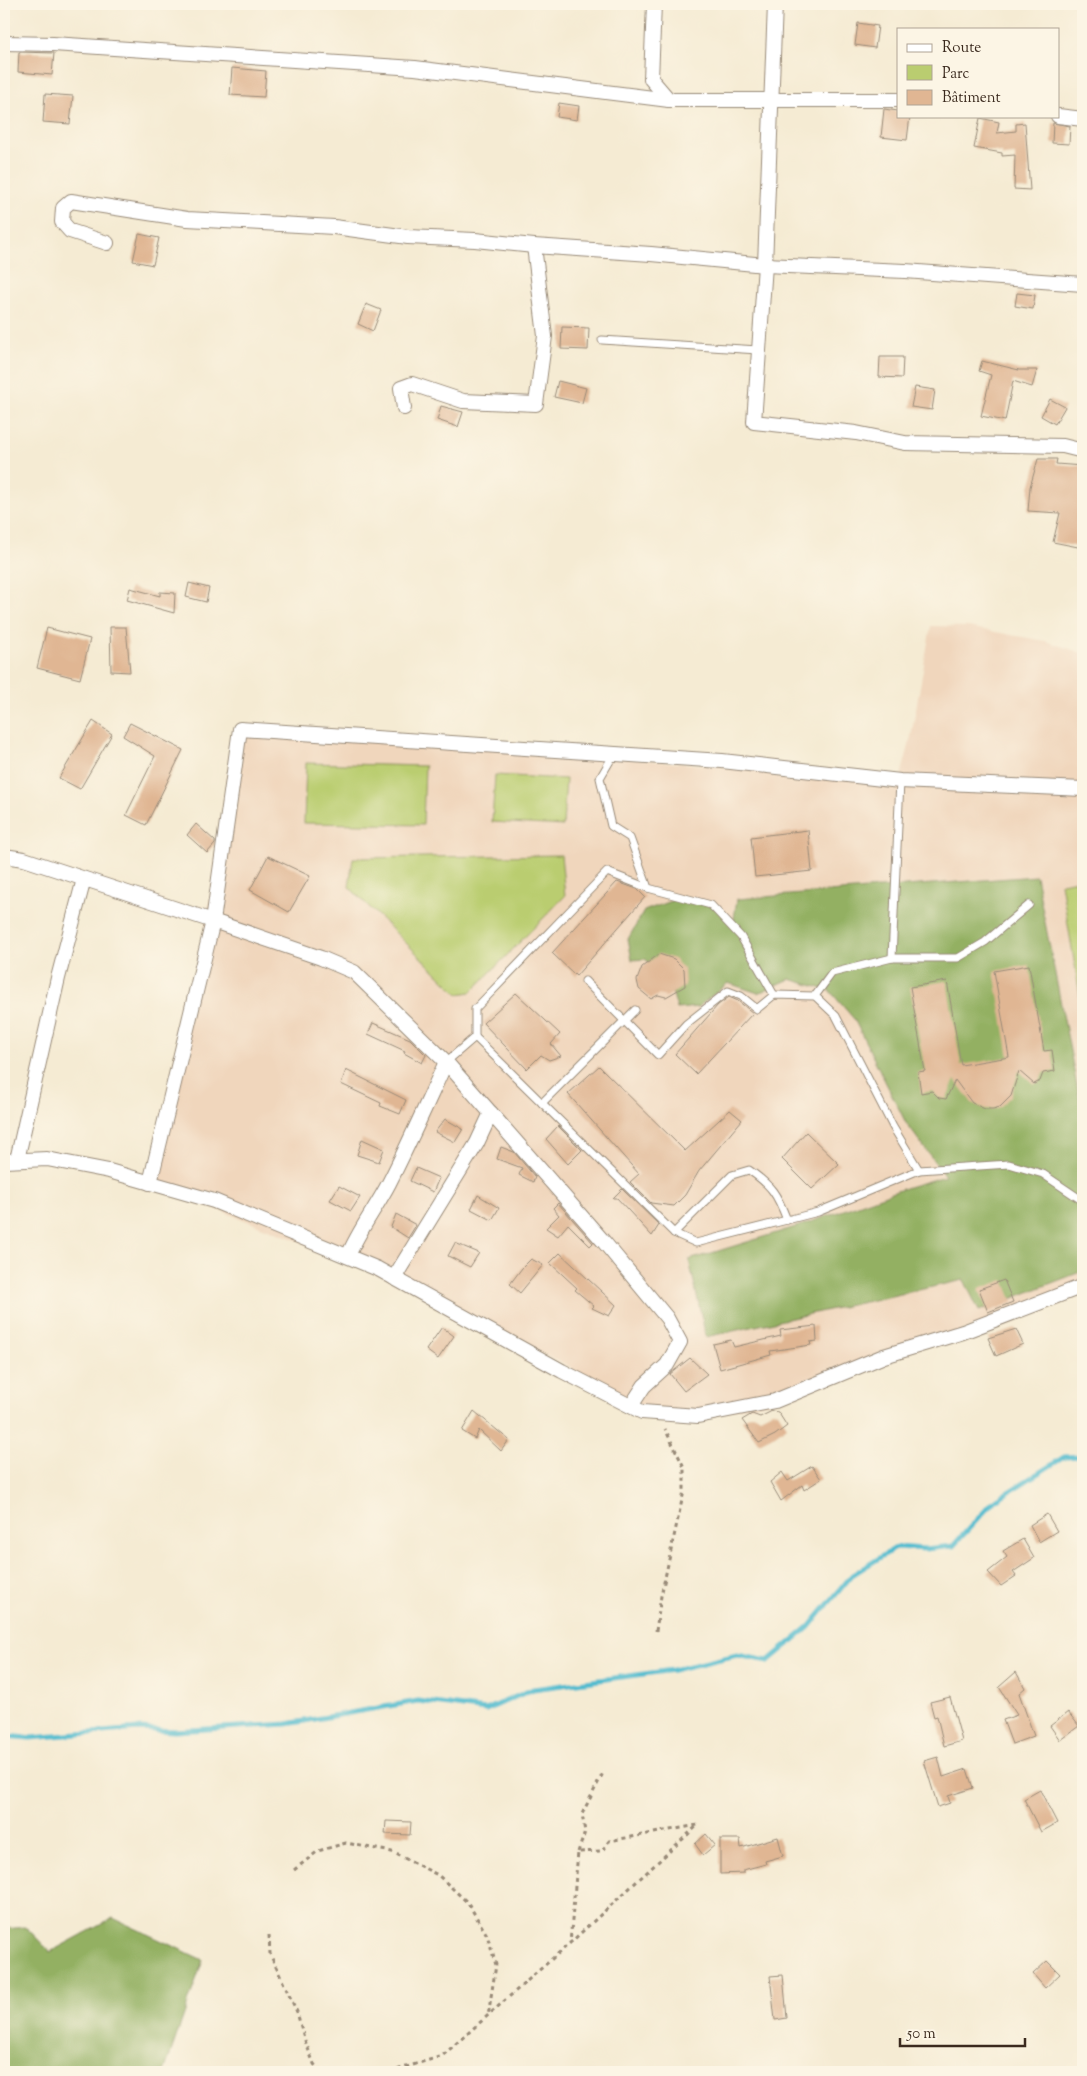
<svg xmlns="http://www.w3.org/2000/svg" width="1087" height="2076" font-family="'Sorts Mill Goudy',serif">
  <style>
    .built { fill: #f0d6bc }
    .green { fill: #bacd70; stroke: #7a7c47 }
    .forest { fill: #93b062; stroke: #676d40 }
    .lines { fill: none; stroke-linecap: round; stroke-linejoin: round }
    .stream { stroke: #52bccf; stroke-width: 5 }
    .building { fill: #e0b693 }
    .service-casing { stroke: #988a78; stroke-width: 9 }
    .minor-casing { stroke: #988a78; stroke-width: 16 }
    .path { stroke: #988a78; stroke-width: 3; stroke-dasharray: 4 4; stroke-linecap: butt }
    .service { stroke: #fff; stroke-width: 7 }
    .minor { stroke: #fff; stroke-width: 14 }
  </style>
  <rect width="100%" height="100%" fill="#fcf5e5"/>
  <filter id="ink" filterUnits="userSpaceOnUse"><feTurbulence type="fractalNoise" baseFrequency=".02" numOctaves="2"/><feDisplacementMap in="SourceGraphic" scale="10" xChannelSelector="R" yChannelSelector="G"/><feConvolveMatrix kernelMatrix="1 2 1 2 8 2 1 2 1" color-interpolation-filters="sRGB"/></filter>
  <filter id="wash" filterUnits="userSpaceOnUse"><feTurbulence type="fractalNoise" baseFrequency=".0096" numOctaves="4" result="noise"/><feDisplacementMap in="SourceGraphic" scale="20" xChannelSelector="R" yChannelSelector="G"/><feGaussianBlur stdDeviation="1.12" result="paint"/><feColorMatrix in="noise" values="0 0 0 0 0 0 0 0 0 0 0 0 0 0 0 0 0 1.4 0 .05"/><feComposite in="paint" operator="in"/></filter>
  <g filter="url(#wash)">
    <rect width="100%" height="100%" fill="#f5ebd3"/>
    <path class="built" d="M931 626 968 627 1045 641 1083 653V1286L775 1401 698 1416 631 1406 567 1365 500 1337 394 1278 150 1183 186 1036 240 729 900 780 910 742Z"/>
    <g class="green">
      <path d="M306 763 425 766 423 825 304 823Z"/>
      <path d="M495 775 566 779 563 826 492 822Z"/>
      <path d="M561 855 565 896 471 992 458 994 349 887 353 858Z"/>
      <path d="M1083 879V1014L1061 883Z"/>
    </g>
    <g class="forest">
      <path d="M1036 876 1083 1117V1271L979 1311 964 1280 706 1337 689 1260 802 1225 908 1187 945 1176 906 1123 854 1019 830 991 790 979 758 993 728 983 698 1007 677 1009 668 976 645 959 632 960 628 939 644 911 681 897 715 907 733 925 737 899Z"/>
      <path d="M113 1918 203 1960 164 2072H4V1929L26 1927 50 1952Z"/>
    </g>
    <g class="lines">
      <path class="stream" d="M4 1736 30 1738 138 1729 175 1731 287 1724 418 1701 486 1710 533 1689 673 1670 737 1655 768 1661 809 1627 852 1575 897 1547 925 1549 953 1546 994 1501 1064 1457 1083 1456"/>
    </g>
    <g id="blocks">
      <g class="building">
        <path d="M858 23 878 26 875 48 855 45Z"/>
        <path d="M19 52 54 53 52 75 18 72Z"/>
        <path d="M232 68 266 71 264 97 230 95Z"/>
        <path d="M45 94 73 96 70 124 43 122Z"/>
        <path d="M559 103 579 106 577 120 557 117Z"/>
        <path d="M884 109 898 111V116H910L907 140 881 137Z"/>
        <path d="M980 118 999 122 997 133 1016 131V124L1025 123 1030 190 1014 189 1015 155 1002 156V153L974 148Z"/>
        <path d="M1053 123 1070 126 1069 144 1052 143Z"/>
        <path d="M139 234 159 238 153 265 133 261Z"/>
        <path d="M1017 293 1035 295 1033 309 1015 306Z"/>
        <path d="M366 304 381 310 373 331 358 324Z"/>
        <path d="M562 327 589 328 588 350 561 349Z"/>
        <path d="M880 357H903L902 378 879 377Z"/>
        <path d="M982 361 1019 370H1037L1032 387 1013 381 1005 421 981 416 991 375 979 371Z"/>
        <path d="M558 381 586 388 582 403 554 397Z"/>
        <path d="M915 387 935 390 932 410 911 407Z"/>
        <path d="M1050 399 1065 407 1055 424 1041 416Z"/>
        <path d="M441 406 463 412 458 427 437 420Z"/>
        <path d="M1038 459H1057L1056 464 1083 466V548L1053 542 1060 513 1028 511 1030 487Z"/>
        <path d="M189 583 209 588 206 602 186 597Z"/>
        <path d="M130 588 160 596V592L175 593 174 613 127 600Z"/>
        <path d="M110 627H126L130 672 111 671Z"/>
        <path d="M47 628 90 639 80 679 37 668Z"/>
        <path d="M93 721 112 734 80 789 59 778Z"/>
        <path d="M130 723 183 750 146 825 126 815 155 756 123 736Z"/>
        <path d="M196 824 215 841V844L207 853 187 835Z"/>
        <path d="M808 830 812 871 755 877 751 837Z"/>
        <path d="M268 856 310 876 289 912 250 890Z"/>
        <path d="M617 882 637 889 645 897 576 976 552 953Z"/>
        <path d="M659 954 674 959 684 969 685 986 666 997 658 995 651 999 639 989 637 980 642 967Z"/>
        <path d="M1029 965 1044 1051 1052 1050 1055 1071 1043 1073 1040 1081 1034 1084 1019 1071 1011 1096 1000 1107 993 1109H985L972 1103 955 1080 946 1099 939 1098 932 1091 921 1093 918 1072 925 1071 910 987 947 981 961 1065 1009 1057 994 971Z"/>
        <path d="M516 993 560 1034 551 1044 561 1056 549 1060 541 1055 527 1069 483 1023Z"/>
        <path d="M729 997 738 1001 753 1013 696 1074 675 1054 718 1005Z"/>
        <path d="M373 1023 410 1039 426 1055 422 1063 404 1053 405 1051 368 1034Z"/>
        <path d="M599 1066 685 1151 730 1110 742 1120 699 1171 685 1195 674 1206 651 1203 630 1182 639 1174 568 1094Z"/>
        <path d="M346 1070 406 1100 400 1114 380 1106 381 1103 341 1084Z"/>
        <path d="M445 1119 463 1129 455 1142 435 1132Z"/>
        <path d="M558 1126 582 1150 568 1164 546 1139Z"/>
        <path d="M806 1132 839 1164 812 1189 782 1159Z"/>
        <path d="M362 1139 384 1149 379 1162 357 1155Z"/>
        <path d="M501 1147 514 1152 535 1177 533 1182 519 1175 522 1168 497 1159Z"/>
        <path d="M416 1168 439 1178 433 1192 410 1181Z"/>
        <path d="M339 1186 360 1197 351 1211 330 1200Z"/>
        <path d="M622 1189 659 1225 652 1236 617 1198H613Z"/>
        <path d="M478 1195 499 1208 492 1220 471 1209Z"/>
        <path d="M558 1203 593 1243 590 1246 568 1224 558 1236 546 1228 559 1215 553 1208Z"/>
        <path d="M396 1214 416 1225 408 1238 391 1227Z"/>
        <path d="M455 1243 479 1253 470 1267 448 1256Z"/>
        <path d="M560 1253 616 1305 609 1316 592 1308 594 1306 575 1290 577 1288 550 1263Z"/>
        <path d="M531 1259 543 1265 520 1293 510 1284 522 1268Z"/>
        <path d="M1004 1280 1013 1302 988 1312 979 1289Z"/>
        <path d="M816 1326 817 1341 810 1342 811 1345 770 1351 771 1355 720 1369 713 1344 731 1340 734 1347 781 1336 780 1330Z"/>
        <path d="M442 1327 454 1336 438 1359 426 1350Z"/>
        <path d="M1016 1329 1023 1344 996 1356 988 1338Z"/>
        <path d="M690 1358 707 1374 684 1391 670 1374Z"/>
        <path d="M474 1411 509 1440 501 1451 479 1430 475 1439 462 1431Z"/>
        <path d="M772 1411 778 1412 787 1426 775 1435 759 1443 742 1420 752 1414 760 1417Z"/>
        <path d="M812 1466 821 1479 804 1490 802 1485 781 1501 770 1482 782 1472 788 1481Z"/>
        <path d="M1047 1514 1057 1531 1039 1542 1030 1525Z"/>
        <path d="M1023 1539 1034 1558 1013 1572 1016 1576 1001 1586 988 1572 1007 1557 1003 1551Z"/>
        <path d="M1016 1672 1025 1688 1019 1693 1034 1736 1012 1744 1003 1720 1017 1715 999 1687Z"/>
        <path d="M950 1697 962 1741 944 1746 937 1716 934 1717 930 1702Z"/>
        <path d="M1068 1712 1079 1726 1060 1740 1050 1726Z"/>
        <path d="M938 1757 943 1777 967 1769 973 1788 948 1796 950 1803 938 1807 924 1761Z"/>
        <path d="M1040 1790 1057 1823 1041 1832 1024 1799Z"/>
        <path d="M386 1821 411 1822 410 1835 385 1834Z"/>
        <path d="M706 1834 715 1845 703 1855 695 1844Z"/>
        <path d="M778 1837 783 1856 765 1861 766 1864 743 1870V1873L720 1874V1839H740L741 1848Z"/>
        <path d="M1047 1961 1060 1974 1045 1988 1033 1974Z"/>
        <path d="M783 1975 787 2018 775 2020 770 1976Z"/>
      </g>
    </g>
  </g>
  <g filter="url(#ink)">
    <use href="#blocks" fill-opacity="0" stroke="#988a78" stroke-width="1"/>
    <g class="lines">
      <defs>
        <g id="service">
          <path d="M602 340 758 350"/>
          <path d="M614 754 600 778 611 826 630 838 648 888 711 905 741 937 774 995"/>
          <path d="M892 958 900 781"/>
          <path d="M815 996 832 973 892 958H958L985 942 1029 905"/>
          <path d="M475 1037V1009L607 872 648 888"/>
          <path d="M446 1062 475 1037 674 1233 696 1243 787 1220 818 1212 919 1170 893 1127 836 1016 815 996 774 995 757 1009 741 996 728 991 686 1024 658 1055 585 981"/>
          <path d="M542 1103 635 1010"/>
          <path d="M919 1170 1009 1164 1043 1174 1083 1201"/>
          <path d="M674 1233 732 1175 749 1170C772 1186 777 1194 787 1220"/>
        </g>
        <g id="minor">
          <path d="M654 4 651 79 669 100"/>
          <path d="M775 4 765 265 754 422 856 433 905 443 1063 446 1083 451"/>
          <path d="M4 43 53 44 415 68 669 100H898"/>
          <path d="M1058 116 1083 119"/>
          <path d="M107 243 70 231 62 222 63 208 71 201 187 219 334 227 408 237 475 240 534 246 651 254 765 265 905 271 1083 284"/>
          <path d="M404 408 401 388 412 384 463 401 536 404 545 336 534 246"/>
          <path d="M4 856 24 859 213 921 240 729 722 761 900 781 1083 789"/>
          <path d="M17 1160 58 978 84 879"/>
          <path d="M4 1161 47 1159 109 1171 214 1201 378 1269 562 1371 642 1412 698 1416 775 1401 884 1356 963 1332 1083 1286"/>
          <path d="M150 1183 213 921 321 958 354 972 446 1062"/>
          <path d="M348 1256C359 1230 376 1208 389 1183 409 1144 427 1103 446 1062L604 1242 667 1318 680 1342 667 1365 644 1386 631 1406"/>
          <path d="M394 1278 477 1143 491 1113"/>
        </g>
      </defs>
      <use href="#service" class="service-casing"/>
      <use href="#minor" class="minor-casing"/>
      <g class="path">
        <path d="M656 1631 661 1596 684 1491V1467L665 1429"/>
        <path d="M578 1852 585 1832 582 1814 603 1773"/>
        <path d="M294 1870 318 1851 346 1843 392 1852 438 1875 468 1903 487 1935 496 1965 488 2016"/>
        <path d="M269 1935 270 1954 297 2012 304 2038 314 2064 321 2072"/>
        <path d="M390 2072 442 2056 570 1943 698 1825 609 1841 602 1851 578 1852 570 1943"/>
      </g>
      <use href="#service" class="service"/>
      <use href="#minor" class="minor"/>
    </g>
  </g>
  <rect width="1087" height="2076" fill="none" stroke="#fcf5e5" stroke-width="20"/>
  <rect x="897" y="28" width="162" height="90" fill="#fcf5e5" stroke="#afa495"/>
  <rect x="907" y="44" width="25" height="8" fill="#ffffff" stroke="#afa495"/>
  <text x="942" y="52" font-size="15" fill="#3b2a1e">Route</text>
  <rect x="907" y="65" width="25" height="15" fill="#bacd70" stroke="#afa495"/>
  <text x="942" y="78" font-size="15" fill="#3b2a1e">Parc</text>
  <rect x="907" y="90" width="25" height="15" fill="#e0b693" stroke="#afa495"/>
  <text x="942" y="102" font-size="15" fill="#3b2a1e">Bâtiment</text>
  <path d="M900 2038v8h125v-8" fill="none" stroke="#3b2a1e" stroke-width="2.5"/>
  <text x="907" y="2038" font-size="15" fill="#3b2a1e" stroke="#fcf5e5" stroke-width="4" paint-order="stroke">50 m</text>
</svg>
